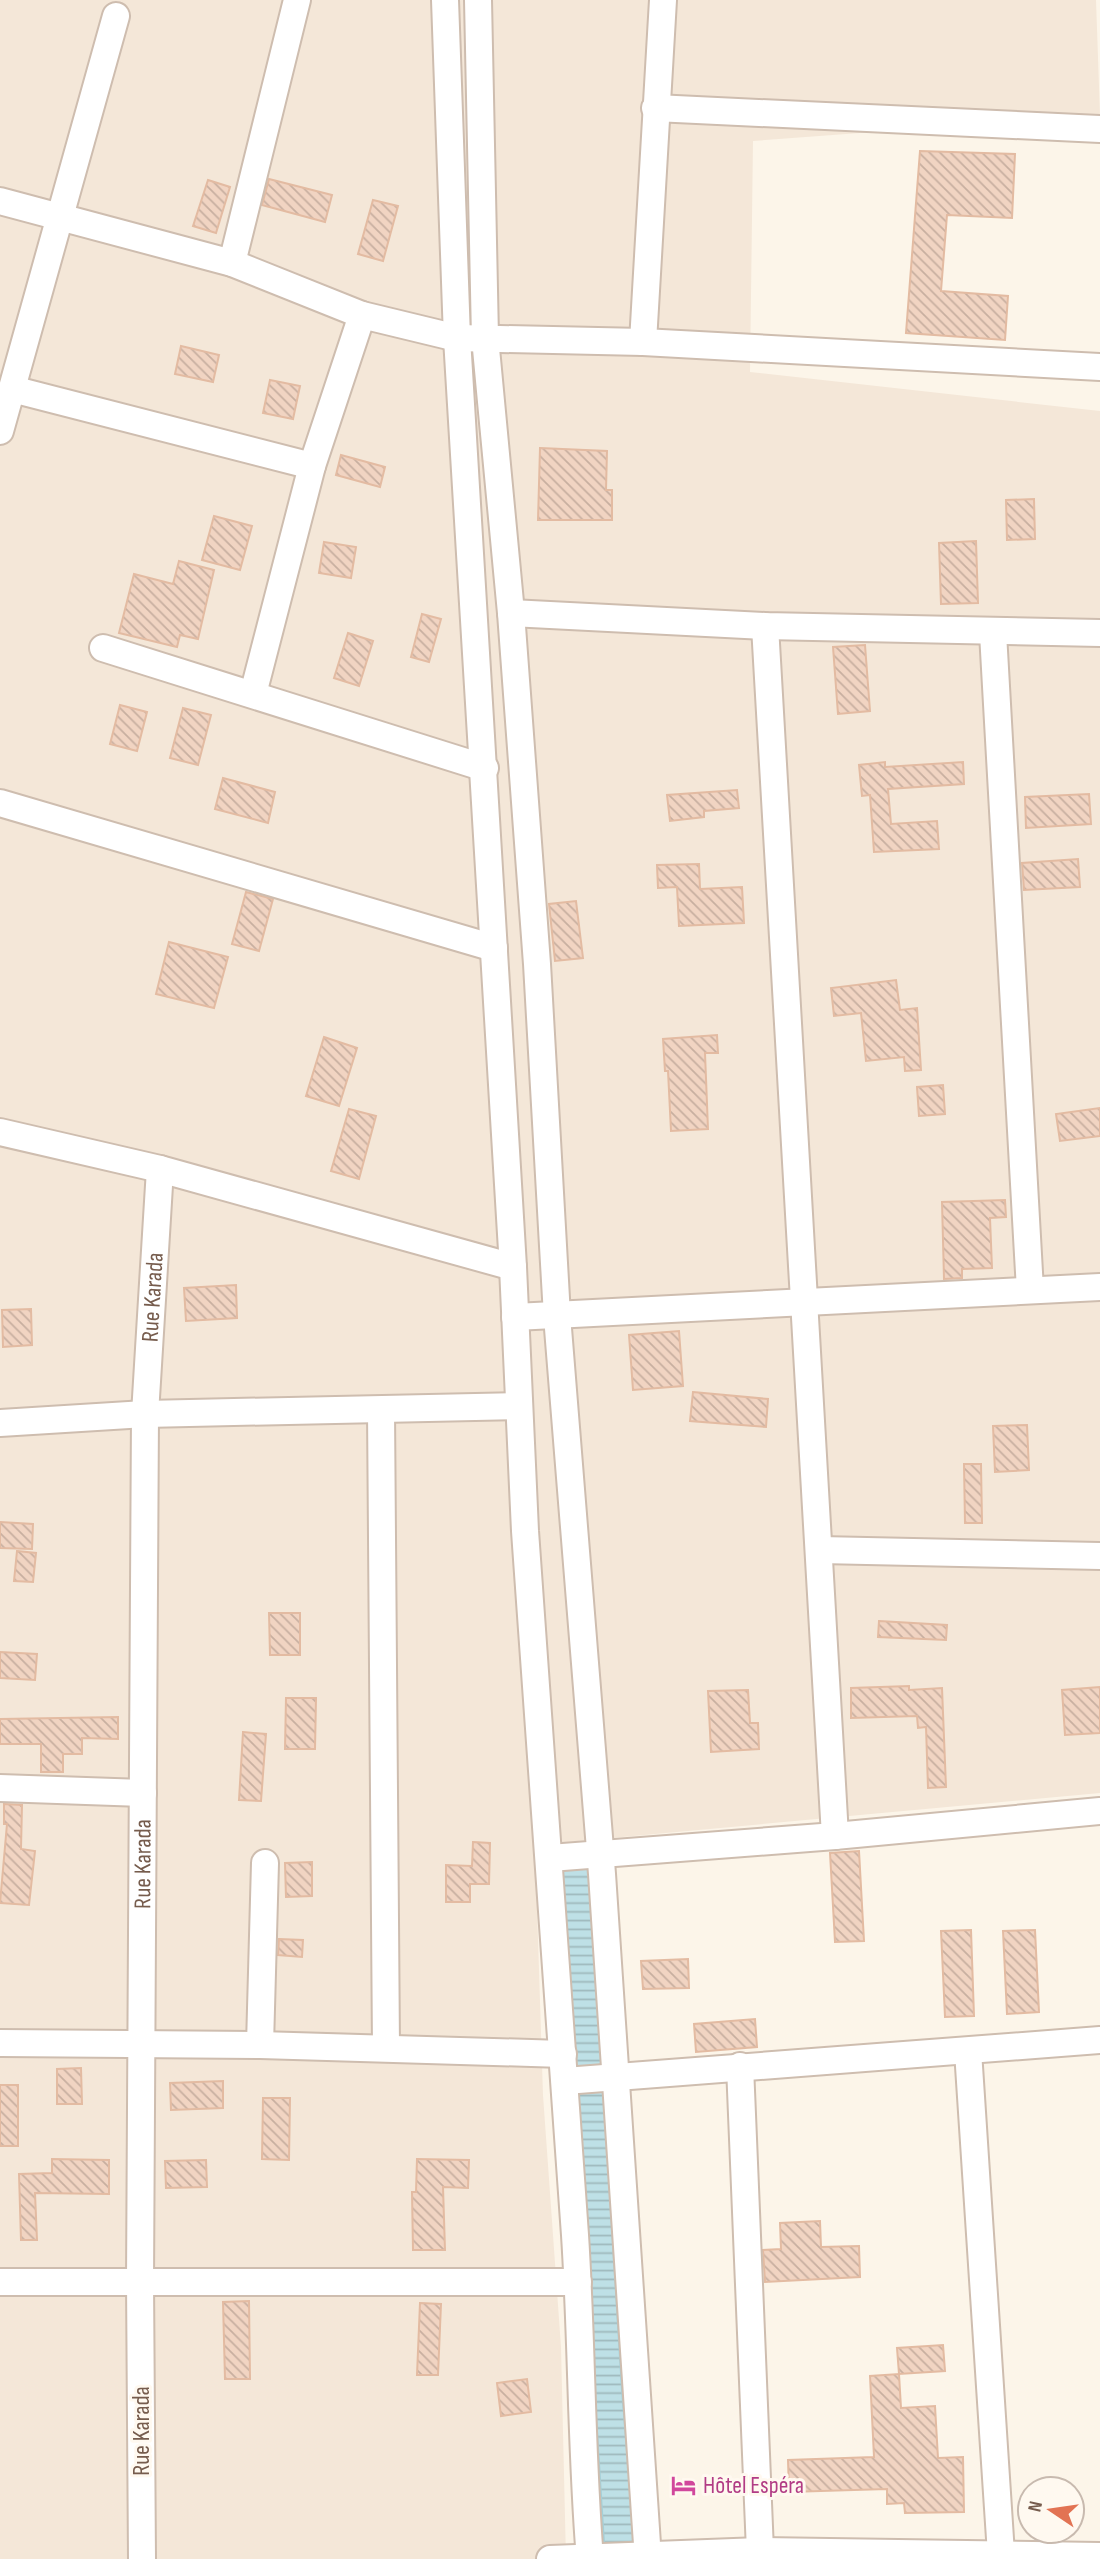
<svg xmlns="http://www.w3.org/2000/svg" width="1100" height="2559" font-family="'Sofia Sans Condensed',sans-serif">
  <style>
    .residential { fill: #f4e7d8 }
    .water { fill: url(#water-rules); stroke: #a4cfd7; stroke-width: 2 }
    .building { fill: url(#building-back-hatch); stroke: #e3bba2; stroke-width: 2 }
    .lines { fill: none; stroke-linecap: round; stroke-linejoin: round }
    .minor-casing { stroke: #cebdaf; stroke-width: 30 }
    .minor { stroke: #fff; stroke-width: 26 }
    .labels { text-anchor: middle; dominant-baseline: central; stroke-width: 6; stroke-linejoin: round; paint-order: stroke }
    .street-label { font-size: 24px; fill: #765c4d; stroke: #fff9f0 }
    .hotel-label { font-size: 24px; fill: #b23c85; stroke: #fff9f0; text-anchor: start }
  </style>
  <defs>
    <pattern id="water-rules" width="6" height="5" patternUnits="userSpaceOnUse" patternTransform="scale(1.75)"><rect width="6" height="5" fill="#bee0e6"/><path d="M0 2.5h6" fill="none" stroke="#9fb9bd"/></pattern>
    <pattern id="building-back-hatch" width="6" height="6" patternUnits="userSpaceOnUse" patternTransform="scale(1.75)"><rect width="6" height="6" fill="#f1d4c2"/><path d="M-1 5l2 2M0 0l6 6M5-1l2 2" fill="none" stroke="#c8afa0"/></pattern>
  </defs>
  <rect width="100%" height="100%" fill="#fcf5e9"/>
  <path class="residential" d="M0 0H1096L1100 115 753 141 750 372 1100 411V1793L535 1845 543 2095 561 2347 566 2559H0Z"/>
  <path class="water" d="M574 1859 590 1869 622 2390 636 2559H605L565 1923 563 1871Z"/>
  <g class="building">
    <path d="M920 151 1015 154 1012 218 947 215 941 291 1008 296 1005 340 906 333Z"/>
    <path d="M269 179 332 195 325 222 262 205Z"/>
    <path d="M208 180 230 187 216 233 193 226Z"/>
    <path d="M373 200 398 206 383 261 358 254Z"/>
    <path d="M181 346 219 355 213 382 175 374Z"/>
    <path d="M270 380 300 386 293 419 263 413Z"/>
    <path d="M540 448 607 451 606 490H612V520H538Z"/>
    <path d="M341 455 385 467 380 487 336 475Z"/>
    <path d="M1034 499 1035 539 1007 540 1006 500Z"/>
    <path d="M214 516 252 526 240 570 202 560Z"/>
    <path d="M976 541 978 603 941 604 939 543Z"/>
    <path d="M324 542 356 547 351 578 319 573Z"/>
    <path d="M179 561 214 570 198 639 180 635 177 647 119 633 134 574 173 584Z"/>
    <path d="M422 614 441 619 429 662 411 657Z"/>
    <path d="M348 633 373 641 359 686 334 678Z"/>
    <path d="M865 645 870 711 838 714 833 647Z"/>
    <path d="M120 705 147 712 137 751 110 744Z"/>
    <path d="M183 708 211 715 198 765 170 758Z"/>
    <path d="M885 762V767L963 762 964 784 888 789 891 824 937 821 939 849 874 852 870 795 862 796 859 765Z"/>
    <path d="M223 778 275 792 268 823 215 809Z"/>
    <path d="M737 790 739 808 704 811V817L670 821 667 795Z"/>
    <path d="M1089 794 1091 824 1026 828 1025 797Z"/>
    <path d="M1078 859 1080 887 1024 890 1022 863Z"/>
    <path d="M699 864 700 889 742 887 744 923 679 926 677 887 658 888 657 865Z"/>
    <path d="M246 892 273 899 259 951 232 944Z"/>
    <path d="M576 901 583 958 555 961 549 904Z"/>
    <path d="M169 942 228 957 214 1008 156 994Z"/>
    <path d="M896 980 900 1010 917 1008 921 1070 905 1071 904 1057 866 1061 861 1013 834 1016 831 988Z"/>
    <path d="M717 1035 718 1053H705L708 1129 671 1131 668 1071H665L663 1039Z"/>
    <path d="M324 1037 357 1048 339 1106 306 1096Z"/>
    <path d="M943 1085 945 1114 919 1116 917 1087Z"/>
    <path d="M1100 1108V1136L1060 1141 1056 1114Z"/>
    <path d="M349 1109 376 1116 359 1179 331 1171Z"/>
    <path d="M1005 1200 1006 1217 990 1218 992 1268 962 1269V1278L944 1279 942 1202Z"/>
    <path d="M236 1285 237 1318 186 1321 184 1288Z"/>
    <path d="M31 1309 32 1345 3 1347 2 1310Z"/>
    <path d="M679 1331 683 1386 633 1390 629 1335Z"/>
    <path d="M693 1392 768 1399 766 1427 690 1421Z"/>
    <path d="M1027 1425 1029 1470 995 1472 993 1426Z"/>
    <path d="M964 1464H981L982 1523H965Z"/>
    <path d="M0 1522 33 1524 32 1549 0 1548Z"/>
    <path d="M17 1551 36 1553 33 1582 14 1581Z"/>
    <path d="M269 1613H300V1655H270Z"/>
    <path d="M879 1621 947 1625 946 1640 878 1637Z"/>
    <path d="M0 1652 37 1654 35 1680 0 1678Z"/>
    <path d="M909 1686V1690L942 1688 946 1787 928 1788 926 1727 918 1728 917 1716 851 1718V1688Z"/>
    <path d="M1100 1687V1733L1065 1735 1062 1690Z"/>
    <path d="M748 1690 750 1723H758L759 1749 711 1752 708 1691Z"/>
    <path d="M286 1698H316L315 1749H285Z"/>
    <path d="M118 1717V1739L82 1738V1754H63V1772H41V1744H0V1719Z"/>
    <path d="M243 1732 266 1734 261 1801 239 1800Z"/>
    <path d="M4 1804 22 1805 21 1849 35 1851 29 1905 0 1903 7 1824H4Z"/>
    <path d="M473 1842 490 1843 489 1884H470V1902H446V1865L472 1866Z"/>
    <path d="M859 1851 864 1941 835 1942 830 1853Z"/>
    <path d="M312 1862V1896L286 1897 285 1863Z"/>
    <path d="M971 1930 974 2016 945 2017 941 1931Z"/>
    <path d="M1035 1930 1039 2012 1007 2014 1003 1931Z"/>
    <path d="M279 1939 303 1940 302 1957 278 1955Z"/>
    <path d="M688 1959 689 1988 643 1989 641 1961Z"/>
    <path d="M755 2019 757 2047 696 2052 694 2024Z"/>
    <path d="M81 2068 82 2104H57V2069Z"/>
    <path d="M223 2081V2108L171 2110 170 2083Z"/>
    <rect x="0" y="2085" width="18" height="61"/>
    <path d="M263 2098H290L289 2160 262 2159Z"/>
    <path d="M52 2159 109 2160V2194L35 2193 37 2240H21L19 2174 52 2173Z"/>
    <path d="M417 2159 469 2160 468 2188 443 2187 445 2250H413L412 2192H416Z"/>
    <path d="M206 2160 207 2187 166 2188 165 2161Z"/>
    <path d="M820 2221 821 2247 859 2246 860 2277 765 2282 763 2250 781 2249 780 2223Z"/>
    <path d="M249 2301 250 2379H225L223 2302Z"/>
    <path d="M420 2303 441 2304 438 2375H417Z"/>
    <path d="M943 2345 945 2371 899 2374 897 2348Z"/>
    <path d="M899 2374 901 2408 935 2406 938 2458 963 2457 964 2512 905 2513 904 2503 887 2504V2489L789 2492 788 2460 874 2457 870 2376Z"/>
    <path d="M527 2379 531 2412 501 2416 497 2383Z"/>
  </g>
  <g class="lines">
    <defs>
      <g id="minor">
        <path d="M445 0 457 338 513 1267 525 1531 575 2235C582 2343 581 2451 590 2559"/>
        <path d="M478 0 485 338 511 613 537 964 557 1316 602 1874 648 2559"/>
        <path d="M655 108 1100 129"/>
        <path d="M0 201 232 263 362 315 457 338 643 342 1100 367"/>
        <path d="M232 263 297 0"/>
        <path d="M643 342 663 0"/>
        <path d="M12 389 312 466"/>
        <path d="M0 431 116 16"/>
        <path d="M511 613 765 626 1100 633"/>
        <path d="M765 626 835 1836"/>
        <path d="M993 633 1030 1290"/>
        <path d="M103 648 485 768"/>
        <path d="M253 694 312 466 362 315"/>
        <path d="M0 803 494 948"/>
        <path d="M0 1132 160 1169 513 1267"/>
        <path d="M515 1317 1100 1287"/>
        <path d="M381 1410 386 2048"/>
        <path d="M0 1423 145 1414 518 1406"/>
        <path d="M820 1550 1100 1556"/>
        <path d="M0 1788 143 1793"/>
        <path d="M550 1858 835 1836 1100 1811"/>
        <path d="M0 2043 260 2045 563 2054"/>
        <path d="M260 2045 265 1863"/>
        <path d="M968 2051 1001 2554"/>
        <path d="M740 2066 760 2551"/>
        <path d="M565 2081 1100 2040"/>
        <path d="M0 2282H578"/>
        <path id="s1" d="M142 2559 140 2281 145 1414 160 1169"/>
        <path d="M550 2559 760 2551 1100 2556"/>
      </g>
    </defs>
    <use href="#minor" class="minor-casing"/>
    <use href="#minor" class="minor"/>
  </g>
  <defs>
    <symbol id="hotel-bare" viewBox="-9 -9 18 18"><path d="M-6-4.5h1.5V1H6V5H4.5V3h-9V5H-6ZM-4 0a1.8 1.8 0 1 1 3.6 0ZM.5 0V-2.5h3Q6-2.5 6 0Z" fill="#d1479c" stroke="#fff9f0" stroke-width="2.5" paint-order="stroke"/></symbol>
  </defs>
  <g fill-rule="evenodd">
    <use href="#hotel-bare" x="666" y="2468" width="35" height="35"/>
  </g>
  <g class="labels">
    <g class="street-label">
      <text stroke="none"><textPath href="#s1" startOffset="1262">Rue Karada</textPath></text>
      <text stroke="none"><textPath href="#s1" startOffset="695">Rue Karada</textPath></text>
      <text transform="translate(141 2431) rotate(-90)">Rue Karada</text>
    </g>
    <g class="hotel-label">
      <text x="703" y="2485">Hôtel Espéra</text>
    </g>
  </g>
  <g transform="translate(1051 2510) rotate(283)"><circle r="33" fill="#fff9f0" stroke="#c8baaf" stroke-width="2"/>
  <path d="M0-5L12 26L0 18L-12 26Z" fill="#e27353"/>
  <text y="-10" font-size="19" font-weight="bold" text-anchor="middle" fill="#765c4d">N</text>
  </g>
</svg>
